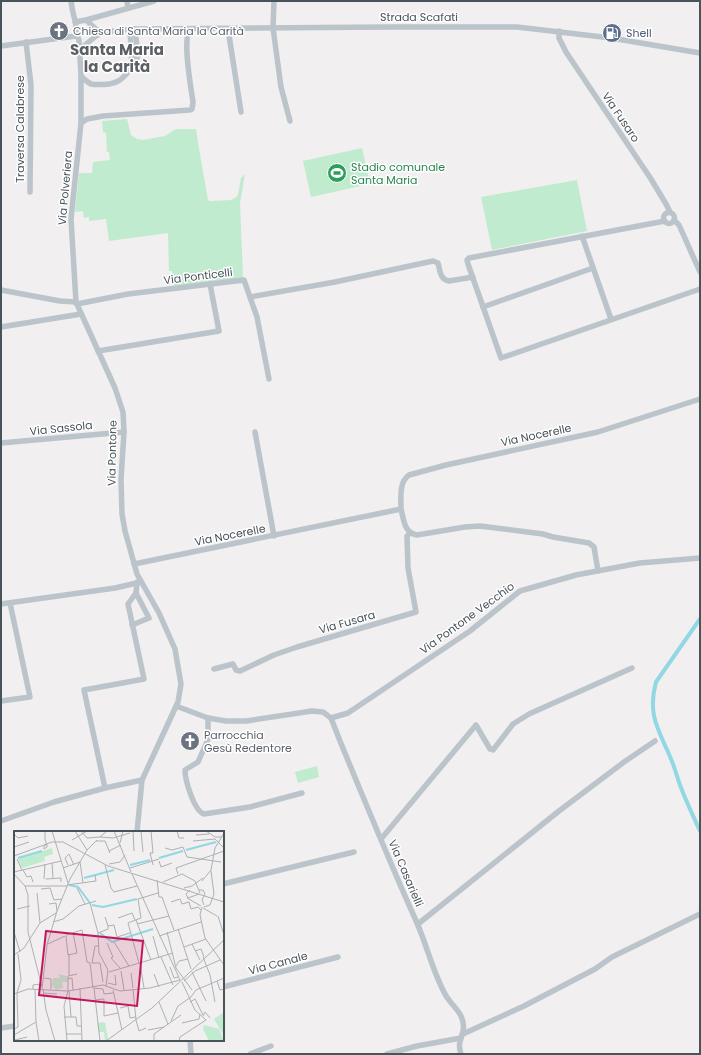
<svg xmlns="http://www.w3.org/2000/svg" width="701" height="1055" font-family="Poppins,sans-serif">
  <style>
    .green { fill: #c1ebcf }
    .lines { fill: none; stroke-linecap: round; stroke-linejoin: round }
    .canal { stroke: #91d7e4; stroke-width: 4 }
    .minor { stroke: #bbc4ca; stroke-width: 5.5 }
    .labels { text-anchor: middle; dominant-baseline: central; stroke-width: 3; stroke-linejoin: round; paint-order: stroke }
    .street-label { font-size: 11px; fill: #48535a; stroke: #fff }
    .worship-label { font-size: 11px; fill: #5b616d; stroke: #fff; text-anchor: start }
    .service-label { font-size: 11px; fill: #4e5e75; stroke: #fff; text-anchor: start }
    .leisure-label { font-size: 11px; fill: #27864d; stroke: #fff; text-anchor: start }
    .district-label { font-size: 15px; font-weight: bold; fill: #5c5f63; stroke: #fff }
    .inset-river { fill: none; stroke: #91d7e4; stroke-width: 2 }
    .inset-road { fill: none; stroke: #adb1b3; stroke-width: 1 }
    .view { fill: #c2185b; fill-opacity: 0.15; stroke: #c2185b; stroke-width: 2 }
    .inset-edge { fill: none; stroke: #48535a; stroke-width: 2 }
  </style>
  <rect width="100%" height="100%" fill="#f1efef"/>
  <g class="green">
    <path d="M127 119 131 135 137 139 143 140 165 136 176 129H196L199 149 208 200 210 201 231 200 235 198 238 195 241 178 245 174 240 203 243 278 174 288 172 271H169L168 233 109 241 106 219 89 221V217L84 218 83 211 75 212 79 173H92L93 162 110 160 109 152H107L106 133 103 132 102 121Z"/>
    <path d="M362 148 370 184 311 197 303 161Z"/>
    <path d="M577 180 587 231 492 250 481 197Z"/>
    <path d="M317 766 319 777 298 783 295 772Z"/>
  </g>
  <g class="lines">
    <path class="canal" d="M700 619 656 682C647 716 659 730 671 759 675 768 677 777 680 785 686 801 693 816 700 831"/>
    <g class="minor">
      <path d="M71 1C72 8 73 14 75 20 77 27 75 33 79 40L81 75V123L71 219 76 302 115 388 123 412 124 432 121 479 122 514 125 531 137 574 159 613 175 649 181 684 178 702 142 780 137 832"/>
      <path d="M127 1 128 8"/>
      <path d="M274 1 273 28 281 87 290 121"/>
      <path d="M86 20 154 1"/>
      <path d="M75 22 86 20 98 31 104 32 135 29 389 27H517L611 38 700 53"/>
      <path d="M228 29 241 112"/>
      <path d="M559 31V38L566 52 651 179 666 204 670 212"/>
      <path d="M26 42 31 85 30 192"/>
      <path d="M1 46 76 36"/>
      <path d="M79 50 96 36 104 32"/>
      <path d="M133 66 138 56 135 29"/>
      <path d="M81 76C84 79 87 82 91 84 97 85 110 85 116 82 123 80 128 72 132 67L130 30"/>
      <path d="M81 123 87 119 103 116 190 110 192 109 193 102C191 88 182 39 190 29"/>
      <circle cx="669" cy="218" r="5.5"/>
      <path d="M674 220 679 225 700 272"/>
      <path d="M665 221 469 258 467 260 468 264 501 358 700 289"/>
      <path d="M582 236 611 319"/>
      <path d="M1 290 60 301 76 302"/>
      <path d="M250 297 335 282 433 261 438 263C440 270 440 280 449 281L473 277"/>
      <path d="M77 304 128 294 244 280 257 317 269 379"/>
      <path d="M483 307 593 268"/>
      <path d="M1 327 81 314"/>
      <path d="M98 351 219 331 210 284"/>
      <path d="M255 432 274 536"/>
      <path d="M1 443 124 432"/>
      <path d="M401 509C404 520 404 533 417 535L465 527 480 526 543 534 553 537 589 543 594 547 598 571"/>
      <path d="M134 564 401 509C401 497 399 482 409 475L446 465 598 432 700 399"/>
      <path d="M1 604 115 588 141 582"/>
      <path d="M132 625 149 618 136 593"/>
      <path d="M214 669 233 664 236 670 240 671 274 655 297 647 416 612 408 568 407 536 410 533"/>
      <path d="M1 701 30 697 10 603"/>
      <path d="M176 706 208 718 226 721H246L312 711 323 712 331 718"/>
      <path d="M208 718V739L206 744 198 762 185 770C185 780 194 811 204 814L250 807 302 793"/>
      <path d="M331 718 348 713 470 631 520 591 576 575 640 563 700 558"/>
      <path d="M331 718 340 741C365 802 390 863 417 923 427 946 433 972 445 994 449 1002 457 1008 461 1016 469 1034 455 1038 461 1054"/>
      <path d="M105 788 84 690 144 679 128 604 136 593 137 582"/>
      <path d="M1 821 54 802 105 788 142 780"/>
      <path d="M381 839 476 725 490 749 493 750 513 724 529 714 632 668"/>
      <path d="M223 884 354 852"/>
      <path d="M418 924 559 811 624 762 655 741"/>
      <path d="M223 987 338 957"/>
      <path d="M1 1028 15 1026"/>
      <path d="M463 1034 524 1006 595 969 612 957 700 914"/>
      <path d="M190 1040 191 1054"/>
      <path d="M250 1054 271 1046"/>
      <path d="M387 1054 417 1046 461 1038"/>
    </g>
  </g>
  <defs>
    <symbol id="church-disc" viewBox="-11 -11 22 22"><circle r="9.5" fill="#6b7280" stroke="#fff"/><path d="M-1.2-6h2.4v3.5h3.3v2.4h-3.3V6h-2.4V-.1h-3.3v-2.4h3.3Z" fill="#fff"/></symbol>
    <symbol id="fuel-disc" viewBox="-11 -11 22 22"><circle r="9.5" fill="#5c6f8a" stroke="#fff"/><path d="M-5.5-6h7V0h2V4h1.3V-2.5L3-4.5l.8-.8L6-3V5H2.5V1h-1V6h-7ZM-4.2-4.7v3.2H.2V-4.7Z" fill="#fff"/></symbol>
    <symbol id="stadium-disc" viewBox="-11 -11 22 22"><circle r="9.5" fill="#2e9e5b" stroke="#fff"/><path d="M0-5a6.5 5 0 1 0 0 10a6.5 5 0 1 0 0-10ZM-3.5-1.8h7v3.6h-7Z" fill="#fff"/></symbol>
  </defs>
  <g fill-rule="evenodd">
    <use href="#church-disc" x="48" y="20" width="22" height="22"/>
    <use href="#fuel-disc" x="601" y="22" width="22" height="22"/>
    <use href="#stadium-disc" x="326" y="162" width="22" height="22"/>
    <use href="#church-disc" x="179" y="730" width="22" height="22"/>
  </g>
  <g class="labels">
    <g class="street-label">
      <text x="419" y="17">Strada Scafati</text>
      <text transform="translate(621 117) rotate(56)">Via Fusaro</text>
      <text transform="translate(20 129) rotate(-90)">Traversa Calabrese</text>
      <text transform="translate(65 188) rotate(-85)">Via Polveriera</text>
      <text transform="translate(198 276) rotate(-7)">Via Ponticelli</text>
      <text transform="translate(61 428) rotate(-6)">Via Sassola</text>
      <text transform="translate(536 435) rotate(-12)">Via Nocerelle</text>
      <text transform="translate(112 453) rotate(-89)">Via Pontone</text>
      <text transform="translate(230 535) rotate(-11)">Via Nocerelle</text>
      <text transform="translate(467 618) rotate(-36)">Via Pontone Vecchio</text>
      <text transform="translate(347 622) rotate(-16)">Via Fusara</text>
      <text transform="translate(406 873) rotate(67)">Via Casarielli</text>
      <text transform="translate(278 963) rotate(-15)">Via Canale</text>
    </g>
    <g class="worship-label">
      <text x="73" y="31">Chiesa di Santa Maria la Carità</text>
      <text x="204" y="735">Parrocchia<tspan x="204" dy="13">Gesù Redentore</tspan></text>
    </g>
    <g class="service-label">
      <text x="626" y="33">Shell</text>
    </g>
    <g class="leisure-label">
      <text x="351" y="167">Stadio comunale<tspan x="351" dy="13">Santa Maria</tspan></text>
    </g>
    <g class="district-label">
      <text x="117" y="49">Santa Maria<tspan x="117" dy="17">la Carità</tspan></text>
    </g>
  </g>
  <g transform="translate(14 831)">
    <rect width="210" height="210" fill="#f1efef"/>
    <path d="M38 17 39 23 30 26 31 30 8 37 4 28ZM44 143 53 145 54 151H48L49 157 42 159 38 154 39 147H46ZM210 181V205L200 188ZM91 191 94 208 91 210 90 201H85L83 192ZM190 194 205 198 210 210H195L189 198Z" fill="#c1ebcf"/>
    <path class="inset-river" d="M172 19 202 11M4 27 28 20M145 27 169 20M116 34 136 29M70 47 100 39M55 54 64 56 76 72M78 74 89 76 123 68M86 102 98 111 139 98"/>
    <path class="inset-road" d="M31 0V9L32 11V12L33 14V16L30 18V15L31 14H32L33 13M38 0 54 52M61 0 73 19M67 0 73 7 86 6 93 0M100 0 117 41M119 0 120 20M127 0 129 21M137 0 139 22H136L139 34M163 0 165 7H170M192 0 201 6H208M0 3 4 7 14 5M182 4 195 3M86 6 99 7 116 2M58 9 73 0M82 10H91L96 22M179 10 201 8 210 17M106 12 109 0M0 16 15 11M151 17 158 19 169 16 173 26 207 31M95 20 107 14M0 25 38 11H49L94 35 210 71M3 28 8 39M145 30 147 36 158 32M66 31 69 52M38 32 39 47M95 33 106 31 111 24M54 34 51 27 55 23 60 34M91 34 97 57 100 61 123 55M49 37 66 31M116 37 145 28M9 39 13 46 17 45 19 51M0 41 47 30M0 43 11 55 14 64V101L28 156M164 43 162 37 210 20M30 48 31 33M32 48 47 47V51M143 49 145 66H148L160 99M188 50 197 39 201 17 210 2M149 51 168 43 181 50 186 62M53 54 82 50 81 44M11 55H53M63 57 71 73M170 57 178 55 189 47M27 58 36 57 40 69 48 68M176 59 172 63 174 67 185 63M185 59H189L191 63 188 69 190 74M23 62 26 92M173 67 187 75M157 71 166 68 168 73 175 71 177 78 184 76 187 79M76 72 84 102 85 122 94 139 92 155M35 73 42 72 43 80M188 76 186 84 191 107 210 134M190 76 196 74 200 63 197 40M189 77 203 85M3 78 16 75M204 85 210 104M91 86 94 95 100 94 103 106 116 102M104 87 118 82 121 89M122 89 137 129M39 91 49 88 65 75 82 70M123 93 155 85M164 98 177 138M0 101 6 121M153 101 162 137 178 159M84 102 94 98V95M52 104 68 99 73 131 76 132 79 157M52 105 54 124 63 122 59 102M139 105 145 127M145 105 187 91M100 111 115 135M93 112 99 126 97 127 106 137M34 113 51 105M178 113 186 129M170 116 192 108M181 120 187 118 190 126M0 124 10 117 26 92 42 82M147 126 159 154M189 126 196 144 201 171M78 132H86L89 151M78 132 81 115H84M125 132 114 92 127 87 124 68 144 62M126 132 130 157M162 135 165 130 174 128M156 136 160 147 164 146M107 140 110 159M95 141 159 122M178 141 192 170M117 142 119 157M140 143 145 156M55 144V123M30 147 37 148V158M54 148 58 147 59 159M170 150 181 140 206 129M203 150 206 159 210 158M94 152 102 154 101 144M66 157 68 210M80 157 86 210M80 157 89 158 90 163 99 162M19 158V154L27 153M21 158 22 191 25 210M28 158 33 114 43 80 56 48 73 19 83 9M29 158 32 179 41 210M119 158 122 189M99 159 108 199M54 160V145L63 143M55 160 57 186M3 162 7 149 4 123M29 162 43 163M0 163 14 158 54 160 89 154 106 160 136 157 166 149 118 43M81 169 90 168V185M145 171 154 193M176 171 181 168 189 184M106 177 114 175 116 187 121 186M90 185 104 182M189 185 191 181 196 187M50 186H62L63 195H67M122 189 125 200 132 197M157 190 164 175 177 166 182 159 210 147M168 192 185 188 186 183M0 198 4 196 3 162M134 199 150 196M52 203H67M0 204 22 191M1 209 13 206M53 210 50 175 54 160M92 210 138 177 210 109M140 210V203L167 184M165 210 166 206 192 189 181 179 168 151"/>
    <path class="view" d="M32 100 129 110 123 175 25 164Z"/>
    <rect width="210" height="210" class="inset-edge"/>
  </g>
  <rect width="701" height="1055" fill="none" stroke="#48535a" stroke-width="4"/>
</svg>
